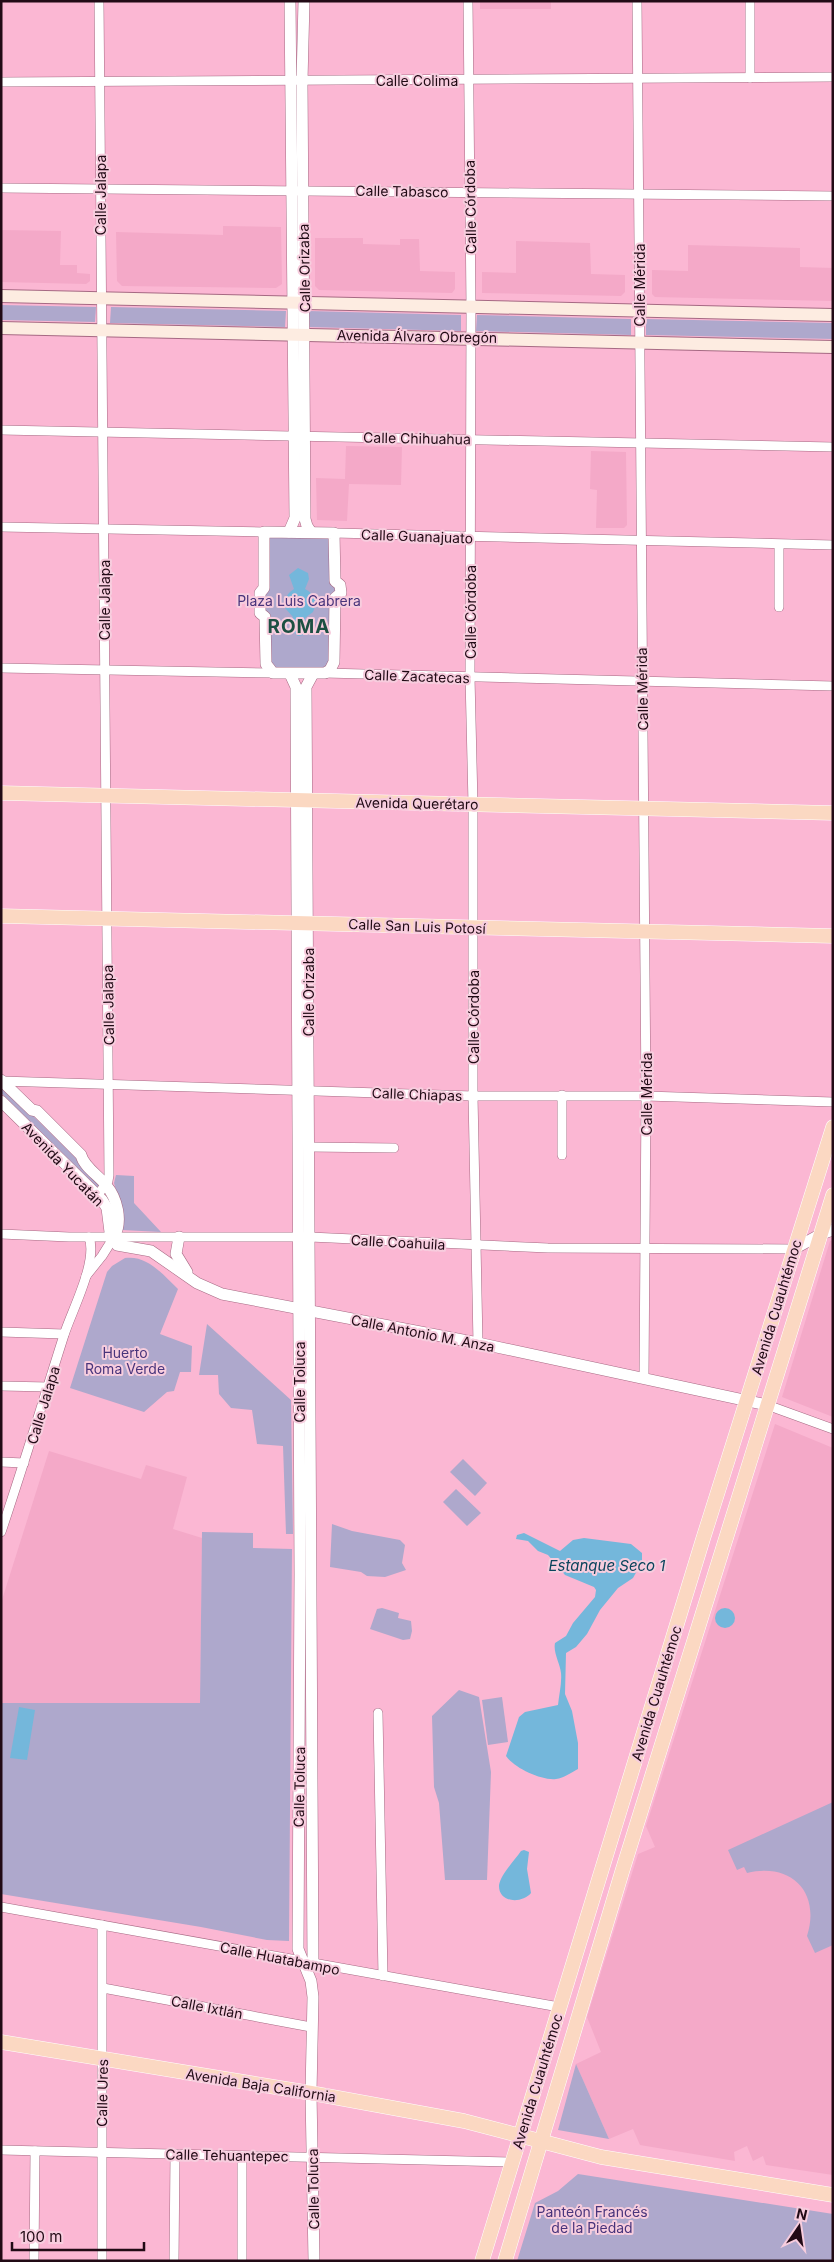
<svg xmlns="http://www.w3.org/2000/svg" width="834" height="2262" font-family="Inter,sans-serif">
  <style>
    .built { fill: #f4a9c8 }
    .green { fill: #aea8cc }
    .water { fill: #74b7db }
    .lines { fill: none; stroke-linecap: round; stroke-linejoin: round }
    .minor-casing { stroke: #a66983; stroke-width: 10 }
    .tertiary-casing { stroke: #a66983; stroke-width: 12 }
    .secondary-casing { stroke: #a66983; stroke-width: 14 }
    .primary-casing { stroke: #fff; stroke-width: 15 }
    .minor { stroke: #fff; stroke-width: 9 }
    .tertiary { stroke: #fff; stroke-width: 11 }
    .secondary { stroke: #fdece1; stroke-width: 12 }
    .primary { stroke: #fbd8c2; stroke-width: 14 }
    .labels { text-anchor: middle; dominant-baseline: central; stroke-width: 4; stroke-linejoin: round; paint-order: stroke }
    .street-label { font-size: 14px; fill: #210a15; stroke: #f7cdde }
    .park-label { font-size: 14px; fill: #48347b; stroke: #f7cdde }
    .water-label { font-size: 15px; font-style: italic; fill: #0a445c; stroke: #f7cdde }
    .district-label { font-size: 19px; font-weight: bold; letter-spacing: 1px; fill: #1c4f42; stroke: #f7cdde }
  </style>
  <rect width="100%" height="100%" fill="#fbb7d3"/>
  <g class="built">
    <rect x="480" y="1" width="71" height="8"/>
    <path d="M223 226 281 227 282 284 276 288 122 286 117 281 116 232 223 235Z"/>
    <path d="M1 230 61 231 60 265H77V273L90 274V281L86 284 1 282Z"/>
    <path d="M315 238H363V244L400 245V239H419L420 271 455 272V289L452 293 319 290 315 286Z"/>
    <path d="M516 241 590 243 591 274 625 275V292L621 296 482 293V272L516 273Z"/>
    <path d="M688 245 800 248V267L833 268V301L655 297 652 294V270L688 271Z"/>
    <path d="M346 446 402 447 401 485 349 484 347 521 317 520 316 478 345 479Z"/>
    <path d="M591 451 626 452 627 525 624 528H596L597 490 590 489Z"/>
    <path d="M833 1240V1417L782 1397 830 1241Z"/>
    <path d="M775 1424 833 1448V2175L766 2165 763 2156 753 2161 747 2146 734 2152 735 2161 640 2145 633 2129 609 2139 576 2064 601 2052 587 2017 638 1854 655 1847 646 1826Z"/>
    <path d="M49 1451 141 1479 146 1465 187 1477 173 1529 202 1538 200 1703H1V1603Z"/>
  </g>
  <g class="green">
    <path d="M1 305 96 307 95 322 1 320Z"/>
    <path d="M111 307 286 311 285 327 110 323Z"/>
    <path d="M309 311 461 315V331L308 327Z"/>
    <path d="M477 315 631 319V335L476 331Z"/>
    <path d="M646 319 833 323V339L646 335Z"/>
    <path d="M264 532 334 533 340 585 330 670 269 671 264 588Z"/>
    <path d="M1 1084 101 1183 98 1188 1 1093Z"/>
    <path d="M116 1175 134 1176V1203L161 1232 122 1230V1213L114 1183Z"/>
    <path d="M125 1258C148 1255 163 1275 178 1289L160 1334 192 1346 191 1372H180L174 1391 167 1392 144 1412 70 1388 107 1272 112 1266Z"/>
    <path d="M207 1324 291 1400 293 1534H286L283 1446 257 1444 252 1410 231 1408 219 1394 218 1375H199Z"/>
    <path d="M463 1459 487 1483 475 1496 450 1472Z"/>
    <path d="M456 1489 481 1513 467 1526 443 1502Z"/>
    <path d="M332 1524 352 1531 400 1540 405 1545 402 1563 406 1570 385 1577 367 1576 361 1572 330 1567Z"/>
    <path d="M202 1532 253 1533V1548L292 1549 289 1941 267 1940 201 1927 1 1894V1703H200Z"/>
    <path d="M382 1608 399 1613 398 1618 411 1621 412 1631 410 1639 403 1640 370 1629 377 1609Z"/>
    <path d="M459 1690 479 1697 491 1772 487 1880H445L439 1803 434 1787 432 1716Z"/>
    <path d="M502 1697 508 1742 488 1745 482 1700Z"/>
    <path d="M833 1802V1945L815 1953 807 1936C821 1892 791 1862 747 1873L744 1867 737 1870 728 1850Z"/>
    <path d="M576 2064 609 2139 558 2130Z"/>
    <path d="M578 2174 833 2214V2261H517L535 2203 558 2191Z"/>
  </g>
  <g class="water">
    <path d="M298 568 308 573 309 579 305 589C315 594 318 602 313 612L305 618V622L309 625 308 632 304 635 298 636 290 629 293 617 285 608C285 599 286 594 294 589L289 575Z"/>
    <path d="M524 1533 560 1551 573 1540 584 1538 631 1544 642 1553V1562L633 1578 618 1588 600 1610 587 1634 576 1647 566 1653 565 1694 572 1711 578 1743V1769C572 1772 564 1778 556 1779 542 1781 514 1768 506 1756L519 1717 525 1712 558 1705C559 1695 562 1683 561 1673 560 1663 553 1653 555 1643L566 1636 573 1623 595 1597 596 1590 594 1587 565 1575 548 1555 538 1551 528 1541 516 1539 517 1535Z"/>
    <circle cx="725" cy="1618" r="10"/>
    <path d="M19 1707 35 1710 27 1760 10 1758Z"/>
    <path d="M524 1850 529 1852 527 1869 531 1893C522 1904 498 1903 499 1885 501 1874 515 1860 521 1851Z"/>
  </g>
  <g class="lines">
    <defs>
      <g id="minor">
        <path d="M468 1 471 308 470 677 473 804V1096L478 1343"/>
        <path d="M637 1 646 1096 644 1378"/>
        <path d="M750 1V78"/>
        <path d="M1 82 833 77"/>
        <path d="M1 188 833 196"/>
        <path d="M1 430 833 447"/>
        <path d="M1 527 264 532"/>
        <path d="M334 533 833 545"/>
        <path d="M779 607V545"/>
        <path d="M1 668 273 673"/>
        <path d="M325 673 833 686"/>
        <path d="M1 1081 473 1096H646L833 1102"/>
        <path d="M309 1147 394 1148"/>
        <path d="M562 1155V1095"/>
        <path d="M97 1196 108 1181 109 1175 99 1"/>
        <path d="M1 1234 69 1237H310L548 1248 794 1249"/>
        <path d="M86 1276 102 1256 114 1237"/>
        <path d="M1 1332 64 1334"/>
        <path d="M1 1386 49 1387"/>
        <path d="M767 1405 833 1429"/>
        <path d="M1 1462 24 1463"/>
        <path d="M1 1532C23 1467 43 1401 64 1335 72 1310 98 1262 89 1237"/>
        <path d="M378 1713 383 1976"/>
        <path d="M1 1907 559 2007"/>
        <path d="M103 1988 311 2027"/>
        <path d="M1 2150 512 2162"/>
        <path d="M242 2156V2261"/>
        <path d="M34 2261 35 2151"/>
        <path d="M102 2261V1925"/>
        <path d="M174 2261 175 2154"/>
      </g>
      <g id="tertiary">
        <path d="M304 1 302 81 305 519 307 526 311 532"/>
        <path d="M264 532 334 533 335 581 340 585 341 593 335 598 334 662 330 670 325 673H273L266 664 265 617 260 613V593L264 588Z"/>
        <path d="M289 532 295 518 290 1"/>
        <path d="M290 674 296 687 300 1574 298 1949 311 1981 313 1997 311 2093 314 2261"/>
        <path d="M1 1080 32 1110 37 1111 81 1155C84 1167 98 1175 106 1185 117 1198 123 1221 114 1237"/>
        <path d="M1 1101 102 1200 107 1208 110 1232 117 1245 151 1251 197 1283 222 1294 478 1343 767 1405"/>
        <path d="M179 1237 176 1254 187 1272"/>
        <path d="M794 1249 821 1234 833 1230"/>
        <path d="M313 1964 306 687 313 674"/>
      </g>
      <g id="secondary">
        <path d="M1 296 833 315"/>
        <path d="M1 328 833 347"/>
      </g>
      <g id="primary">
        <path d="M1 793 833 813"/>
        <path d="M1 916 833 936"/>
        <path d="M1 2042 311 2093 464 2121 601 2157 833 2195"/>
        <path d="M482 2261 703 1539 833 1127"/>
        <path d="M505 2261 622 1872 833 1195"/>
      </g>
    </defs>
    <use href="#minor" class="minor-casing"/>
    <use href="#tertiary" class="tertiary-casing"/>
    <use href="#secondary" class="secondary-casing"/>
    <use href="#primary" class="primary-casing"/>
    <use href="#minor" class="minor"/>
    <use href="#tertiary" class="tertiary"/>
    <use href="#secondary" class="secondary"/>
    <use href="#primary" class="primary"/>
  </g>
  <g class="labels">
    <g class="street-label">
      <text x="417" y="80">Calle Colima</text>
      <text transform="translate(402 191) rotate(1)">Calle Tabasco</text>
      <text transform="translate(100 195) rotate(-90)">Calle Jalapa</text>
      <text transform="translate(470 207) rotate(-91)">Calle Córdoba</text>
      <text transform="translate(304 268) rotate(-91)">Calle Orizaba</text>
      <text transform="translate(639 285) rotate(-90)">Calle Mérida</text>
      <text transform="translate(417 336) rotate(1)">Avenida Álvaro Obregón</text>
      <text transform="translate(417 438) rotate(1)">Calle Chihuahua</text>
      <text transform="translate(417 536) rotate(2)">Calle Guanajuato</text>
      <text transform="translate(104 600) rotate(-90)">Calle Jalapa</text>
      <text transform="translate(470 612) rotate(-90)">Calle Córdoba</text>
      <text transform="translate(417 676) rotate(2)">Calle Zacatecas</text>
      <text transform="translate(642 689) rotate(-91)">Calle Mérida</text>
      <text transform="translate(417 803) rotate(1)">Avenida Querétaro</text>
      <text transform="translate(417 926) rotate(2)">Calle San Luis Potosí</text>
      <text transform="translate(308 992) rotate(-90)">Calle Orizaba</text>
      <text transform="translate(108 1005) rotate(-91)">Calle Jalapa</text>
      <text transform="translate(473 1017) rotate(-90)">Calle Córdoba</text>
      <text transform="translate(417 1094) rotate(2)">Calle Chiapas</text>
      <text transform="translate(646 1094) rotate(-90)">Calle Mérida</text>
      <text transform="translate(63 1164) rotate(46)">Avenida Yucatán</text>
      <text transform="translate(398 1242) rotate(3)">Calle Coahuila</text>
      <text transform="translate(776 1307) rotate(-73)">Avenida Cuauhtémoc</text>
      <text transform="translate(423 1333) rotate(11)">Calle Antonio M. Anza</text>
      <text transform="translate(299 1382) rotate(-90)">Calle Toluca</text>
      <text transform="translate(43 1405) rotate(-73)">Calle Jalapa</text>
      <text transform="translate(656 1693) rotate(-73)">Avenida Cuauhtémoc</text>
      <text transform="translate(299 1787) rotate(-89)">Calle Toluca</text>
      <text transform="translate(280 1958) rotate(11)">Calle Huatabampo</text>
      <text transform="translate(207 2007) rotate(11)">Calle Ixtlán</text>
      <text transform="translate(537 2081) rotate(-73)">Avenida Cuauhtémoc</text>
      <text transform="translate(261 2085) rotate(9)">Avenida Baja California</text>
      <text transform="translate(102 2093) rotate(-89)">Calle Ures</text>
      <text transform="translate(227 2155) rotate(1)">Calle Tehuantepec</text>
      <text transform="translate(313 2189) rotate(-91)">Calle Toluca</text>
    </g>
    <g class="park-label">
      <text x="299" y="600">Plaza Luis Cabrera</text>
      <text x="125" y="1352">Huerto<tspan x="125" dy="16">Roma Verde</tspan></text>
      <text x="592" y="2211">Panteón Francés<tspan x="592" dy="16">de la Piedad</tspan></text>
    </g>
    <g class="water-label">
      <text x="607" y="1565">Estanque Seco 1</text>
    </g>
    <g class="district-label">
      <text x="299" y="626">ROMA</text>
    </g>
  </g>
  <rect width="834" height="2262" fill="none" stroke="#210a15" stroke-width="5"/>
  <g transform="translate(799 2227) rotate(13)" stroke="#f7cdde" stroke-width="4" paint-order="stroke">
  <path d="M0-4L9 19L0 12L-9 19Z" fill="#210a15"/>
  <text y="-8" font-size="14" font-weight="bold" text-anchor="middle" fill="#210a15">N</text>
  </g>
  <path d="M12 2242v8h132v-8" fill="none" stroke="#210a15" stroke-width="2.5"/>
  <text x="20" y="2242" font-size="15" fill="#210a15" stroke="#f7cdde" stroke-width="4" paint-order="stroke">100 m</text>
</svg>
